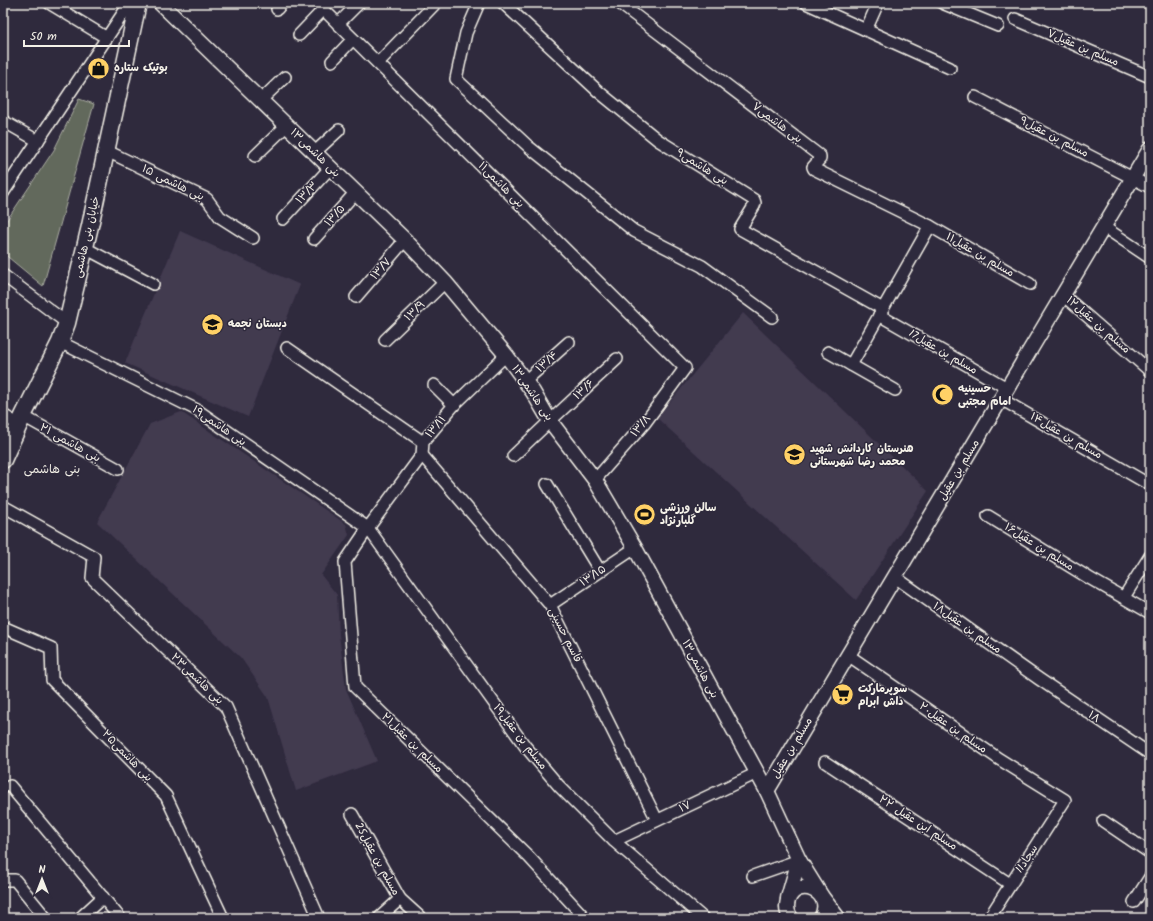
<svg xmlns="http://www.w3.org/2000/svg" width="1153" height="921" font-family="Kalam,'Playpen Sans Arabic',sans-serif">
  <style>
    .built { fill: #423a50 }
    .green { fill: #62695c; stroke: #abada2 }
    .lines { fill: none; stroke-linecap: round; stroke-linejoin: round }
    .minor-casing { stroke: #f4f1e8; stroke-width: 14 }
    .tertiary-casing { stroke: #f4f1e8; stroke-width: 17 }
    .secondary-casing { stroke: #f4f1e8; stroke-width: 19 }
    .minor { stroke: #2f2a3d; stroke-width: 11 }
    .tertiary { stroke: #2f2a3d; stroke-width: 14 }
    .secondary { stroke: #2f2a3d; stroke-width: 16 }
    .labels { text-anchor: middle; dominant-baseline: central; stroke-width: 3; stroke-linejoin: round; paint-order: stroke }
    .street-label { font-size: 11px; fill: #f4f1e8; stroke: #2f2a3d }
    .poi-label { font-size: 11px; font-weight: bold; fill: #f4f1e8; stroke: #2f2a3d; text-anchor: start }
    .neighbourhood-label { font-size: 12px; fill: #f4f1e8; stroke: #2f2a3d }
  </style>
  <rect width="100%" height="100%" fill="#2f2a3d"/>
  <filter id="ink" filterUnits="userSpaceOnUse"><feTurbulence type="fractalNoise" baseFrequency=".025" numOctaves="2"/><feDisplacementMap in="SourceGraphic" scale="8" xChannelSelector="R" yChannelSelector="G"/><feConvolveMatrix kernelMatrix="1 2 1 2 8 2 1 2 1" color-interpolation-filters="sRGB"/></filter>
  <g filter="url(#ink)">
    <g class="built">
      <path d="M180 231 300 285 248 417 125 363Z"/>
      <path d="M743 313 928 491 856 600 657 418Z"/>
      <path d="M181 412 346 524 349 535 321 575 337 595 339 634 346 689 377 761 296 791 268 697 241 658 97 522 150 424Z"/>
    </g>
    <path class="green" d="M79 99 94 104 43 286 3 253V226L54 150Z"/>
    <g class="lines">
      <defs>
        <g id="minor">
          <path d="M49 3 107 38"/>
          <path d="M317 3 685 368 644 424 595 480"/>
          <path d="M479 3 466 33 456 79 529 147 634 231 702 266 772 317"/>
          <path d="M503 3 599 92 658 140 754 200 755 203 754 206 740 229 883 309"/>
          <path d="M619 3 820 156V159L813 167 814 169 930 226 1030 284"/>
          <path d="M806 3 866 30 878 3"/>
          <path d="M942 3 998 26"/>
          <path d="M277 9 282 3"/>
          <path d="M1015 19 1150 77"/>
          <path d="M338 24 359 3"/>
          <path d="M866 30 950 68"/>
          <path d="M299 35 323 10"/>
          <path d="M332 61 353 39"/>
          <path d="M378 63 436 3"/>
          <path d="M975 97 1150 187"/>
          <path d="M261 100 285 77"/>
          <path d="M3 121 38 141"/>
          <path d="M107 151 207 199 220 217 253 238"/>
          <path d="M315 152 339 130"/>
          <path d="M255 156 287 125"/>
          <path d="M3 193 130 3"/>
          <path d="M283 219 331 167"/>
          <path d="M1104 227 1150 258"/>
          <path d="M314 239 355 193"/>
          <path d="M85 248 153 284"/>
          <path d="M3 275 67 323"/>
          <path d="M1063 295 1150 371"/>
          <path d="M356 297 405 240"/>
          <path d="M879 315 1007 388"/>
          <path d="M385 340 445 282"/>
          <path d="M60 342 197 410 368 528 525 746 559 786 614 841 703 918"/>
          <path d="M287 348 423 442"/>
          <path d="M828 352 895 390"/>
          <path d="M506 355 454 405 423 442 422 455 368 528 345 562 355 687 529 857 585 918"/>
          <path d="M851 365 930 226"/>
          <path d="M524 382 569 342"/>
          <path d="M434 385 454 405"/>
          <path d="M1001 399 1150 485"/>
          <path d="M3 415 19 425"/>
          <path d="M23 416 118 469"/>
          <path d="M422 455 550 605 657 820"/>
          <path d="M513 456 550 421 617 359"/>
          <path d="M547 484 600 571"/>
          <path d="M3 506 94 557 92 578 226 707 319 918"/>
          <path d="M988 516 1089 578 1150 613"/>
          <path d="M895 577 1039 679 1150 754"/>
          <path d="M1124 597 1150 556"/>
          <path d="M550 605 635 548"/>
          <path d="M3 627 51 648 52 680 166 796 223 918"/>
          <path d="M848 655 999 759 1065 800 989 918"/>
          <path d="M825 762 1010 884"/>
          <path d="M10 786 120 918"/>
          <path d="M352 814 400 899 421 918"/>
          <path d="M1103 821 1150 853"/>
          <path d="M614 841 757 773"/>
          <path d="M753 876 799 860"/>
          <path d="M3 880H15L46 918"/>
          <path d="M1134 902 1150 877"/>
          <path d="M80 918 103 897"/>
          <path d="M379 918 400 899"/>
        </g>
        <g id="tertiary">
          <path d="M160 3 405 240 445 282 506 355 533 392 550 421 595 480 635 548 767 791 799 860 822 897 838 918"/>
          <path d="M767 791 1150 149"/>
          <path d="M788 898 799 860"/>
          <path d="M791 918C787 913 786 907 788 900 797 875 836 892 821 918"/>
        </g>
        <path id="secondary" d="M3 460 23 416 60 342 67 323 90 226 138 3"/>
      </defs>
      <use href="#minor" class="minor-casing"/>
      <use href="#tertiary" class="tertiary-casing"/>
      <use href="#secondary" class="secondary-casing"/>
      <use href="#minor" class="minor"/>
      <use href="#tertiary" class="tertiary"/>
      <use href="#secondary" class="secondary"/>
    </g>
  </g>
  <defs>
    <symbol id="shop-disc" viewBox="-11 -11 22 22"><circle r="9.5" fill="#ffd166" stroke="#2f2a3d"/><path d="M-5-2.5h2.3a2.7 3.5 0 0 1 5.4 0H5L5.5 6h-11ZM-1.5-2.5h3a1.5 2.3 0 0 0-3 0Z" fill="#111"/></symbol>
    <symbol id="school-disc" viewBox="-11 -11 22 22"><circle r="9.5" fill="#ffd166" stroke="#2f2a3d"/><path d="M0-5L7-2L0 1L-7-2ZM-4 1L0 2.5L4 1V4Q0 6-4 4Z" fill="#111"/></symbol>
    <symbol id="mosque-disc" viewBox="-11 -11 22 22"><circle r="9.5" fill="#ffd166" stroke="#2f2a3d"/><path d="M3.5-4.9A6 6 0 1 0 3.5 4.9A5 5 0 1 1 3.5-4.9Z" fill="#111"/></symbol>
    <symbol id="stadium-disc" viewBox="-11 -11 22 22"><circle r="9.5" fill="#ffd166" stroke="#2f2a3d"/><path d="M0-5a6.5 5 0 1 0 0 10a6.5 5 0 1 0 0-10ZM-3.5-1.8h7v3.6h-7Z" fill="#111"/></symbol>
    <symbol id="supermarket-disc" viewBox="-11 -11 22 22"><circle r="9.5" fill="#ffd166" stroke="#2f2a3d"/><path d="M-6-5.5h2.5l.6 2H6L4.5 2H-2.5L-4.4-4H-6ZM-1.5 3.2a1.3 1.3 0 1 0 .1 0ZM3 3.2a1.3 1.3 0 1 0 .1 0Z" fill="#111"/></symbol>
  </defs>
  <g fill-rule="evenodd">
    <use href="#shop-disc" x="86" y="56" width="25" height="25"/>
    <use href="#school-disc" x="200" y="312" width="25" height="25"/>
    <use href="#mosque-disc" x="930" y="382" width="25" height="25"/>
    <use href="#school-disc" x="782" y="442" width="25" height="25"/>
    <use href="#stadium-disc" x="632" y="502" width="25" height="25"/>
    <use href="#supermarket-disc" x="830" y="682" width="25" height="25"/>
  </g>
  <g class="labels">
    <g class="street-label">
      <text transform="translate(1083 48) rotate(23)">مسلم بن عقیل۷</text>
      <text transform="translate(777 123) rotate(37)">بنی هاشمی۷</text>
      <text transform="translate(1054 137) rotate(27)">مسلم بن عقیل۹</text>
      <text transform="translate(315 153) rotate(44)">بنی هاشمی۱۳</text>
      <text transform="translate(702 167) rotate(32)">بنی هاشمی۹</text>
      <text transform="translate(173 183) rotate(26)">۱۵ بنی هاشمی</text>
      <text transform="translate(501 185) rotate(45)">بنی هاشمی۱۱</text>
      <text transform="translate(307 193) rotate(-47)">۱۳/۳</text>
      <text transform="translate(335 216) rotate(-48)">۱۳/۵</text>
      <text transform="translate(87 237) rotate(-77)">خیابان بنی هاشمی</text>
      <text transform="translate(980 255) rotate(30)">مسلم بن عقیل۱۱</text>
      <text transform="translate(381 269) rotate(-49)">۱۳/۷</text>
      <text transform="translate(415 311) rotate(-44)">۱۳/۹</text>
      <text transform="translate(1098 325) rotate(41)">مسلم بن عقیل۱۲</text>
      <text transform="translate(943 352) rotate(30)">مسلم بن عقیل17</text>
      <text transform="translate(547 362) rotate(-42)">۱۳/۴</text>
      <text transform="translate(584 390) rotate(-42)">۱۳/۶</text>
      <text transform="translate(532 393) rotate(56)">بنی هاشمی۱۳</text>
      <text transform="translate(219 426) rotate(34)">بنی هاشمی۱۹</text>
      <text transform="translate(641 426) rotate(-51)">۱۳/۸</text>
      <text transform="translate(436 427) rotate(-50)">۱۳/۱۱</text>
      <text transform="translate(1066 436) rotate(30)">مسلم بن عقیل۱۴</text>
      <text transform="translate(70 443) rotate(29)">بنی هاشمی ۲۱</text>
      <text transform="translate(959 470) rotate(-59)">مسلم بن عقیل</text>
      <text transform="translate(1039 547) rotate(32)">مسلم بن عقیل۱۶</text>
      <text transform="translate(593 576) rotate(-34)">۱۳/۱۵</text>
      <text transform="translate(967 628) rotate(35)">مسلم بن عقیل۱۸</text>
      <text transform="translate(565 635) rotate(63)">قاسم حسینی</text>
      <text transform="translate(700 669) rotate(62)">بنی هاشمی۱۳</text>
      <text transform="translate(197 679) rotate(44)">بنی هاشمی۲۳</text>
      <text transform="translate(1094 717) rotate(34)">۱۸</text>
      <text transform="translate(953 728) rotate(35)">مسلم بن عقیل۲۰</text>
      <text transform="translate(520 737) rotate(52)">مسلم بن عقیل۱۹</text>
      <text transform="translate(412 743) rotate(44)">مسلم بن عقیل۲۱</text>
      <text transform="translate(792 748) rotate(-59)">مسلم بن عقیل</text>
      <text transform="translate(127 756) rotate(46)">بنی هاشمی۲۵</text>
      <text transform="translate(685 807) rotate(-25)">۱۷</text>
      <text transform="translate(918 823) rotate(33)">مسلم ابن عقیل ۲۲</text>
      <text transform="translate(377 859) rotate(61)">مسلم بن عقیل25</text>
      <text transform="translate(1027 859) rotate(-57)">11سجاد</text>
    </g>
    <g class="poi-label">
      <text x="114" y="68">بوتیک ستاره</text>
      <text x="228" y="324">دبستان نجمه</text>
      <text x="958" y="389">حسینیه<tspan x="958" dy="13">امام مجتبی</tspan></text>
      <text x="810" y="449">هنرستان کاردانش شهید<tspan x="810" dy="13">محمد رضا شهرستانی</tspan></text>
      <text x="660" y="508">سالن ورزشی<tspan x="660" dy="13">گلبارنژاد</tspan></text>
      <text x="858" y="689">سوپرمارکت<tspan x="858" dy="13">داش ابرام</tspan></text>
    </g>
    <g class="neighbourhood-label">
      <text x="52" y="469">بنی هاشمی</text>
    </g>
  </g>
  <rect width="1153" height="921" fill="none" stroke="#2f2a3d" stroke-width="16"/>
  <rect x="8" y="8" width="1137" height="905" fill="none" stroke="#f4f1e8" stroke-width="1.5" filter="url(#ink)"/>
  <g transform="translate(42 879)" stroke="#2f2a3d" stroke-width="3" paint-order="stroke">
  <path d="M0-3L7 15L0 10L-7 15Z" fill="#f4f1e8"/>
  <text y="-6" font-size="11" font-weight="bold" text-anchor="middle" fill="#f4f1e8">N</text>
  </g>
  <path d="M24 40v6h105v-6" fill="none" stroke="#f4f1e8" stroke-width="2"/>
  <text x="30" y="40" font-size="12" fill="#f4f1e8" stroke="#2f2a3d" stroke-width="3" paint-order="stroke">50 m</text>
</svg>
